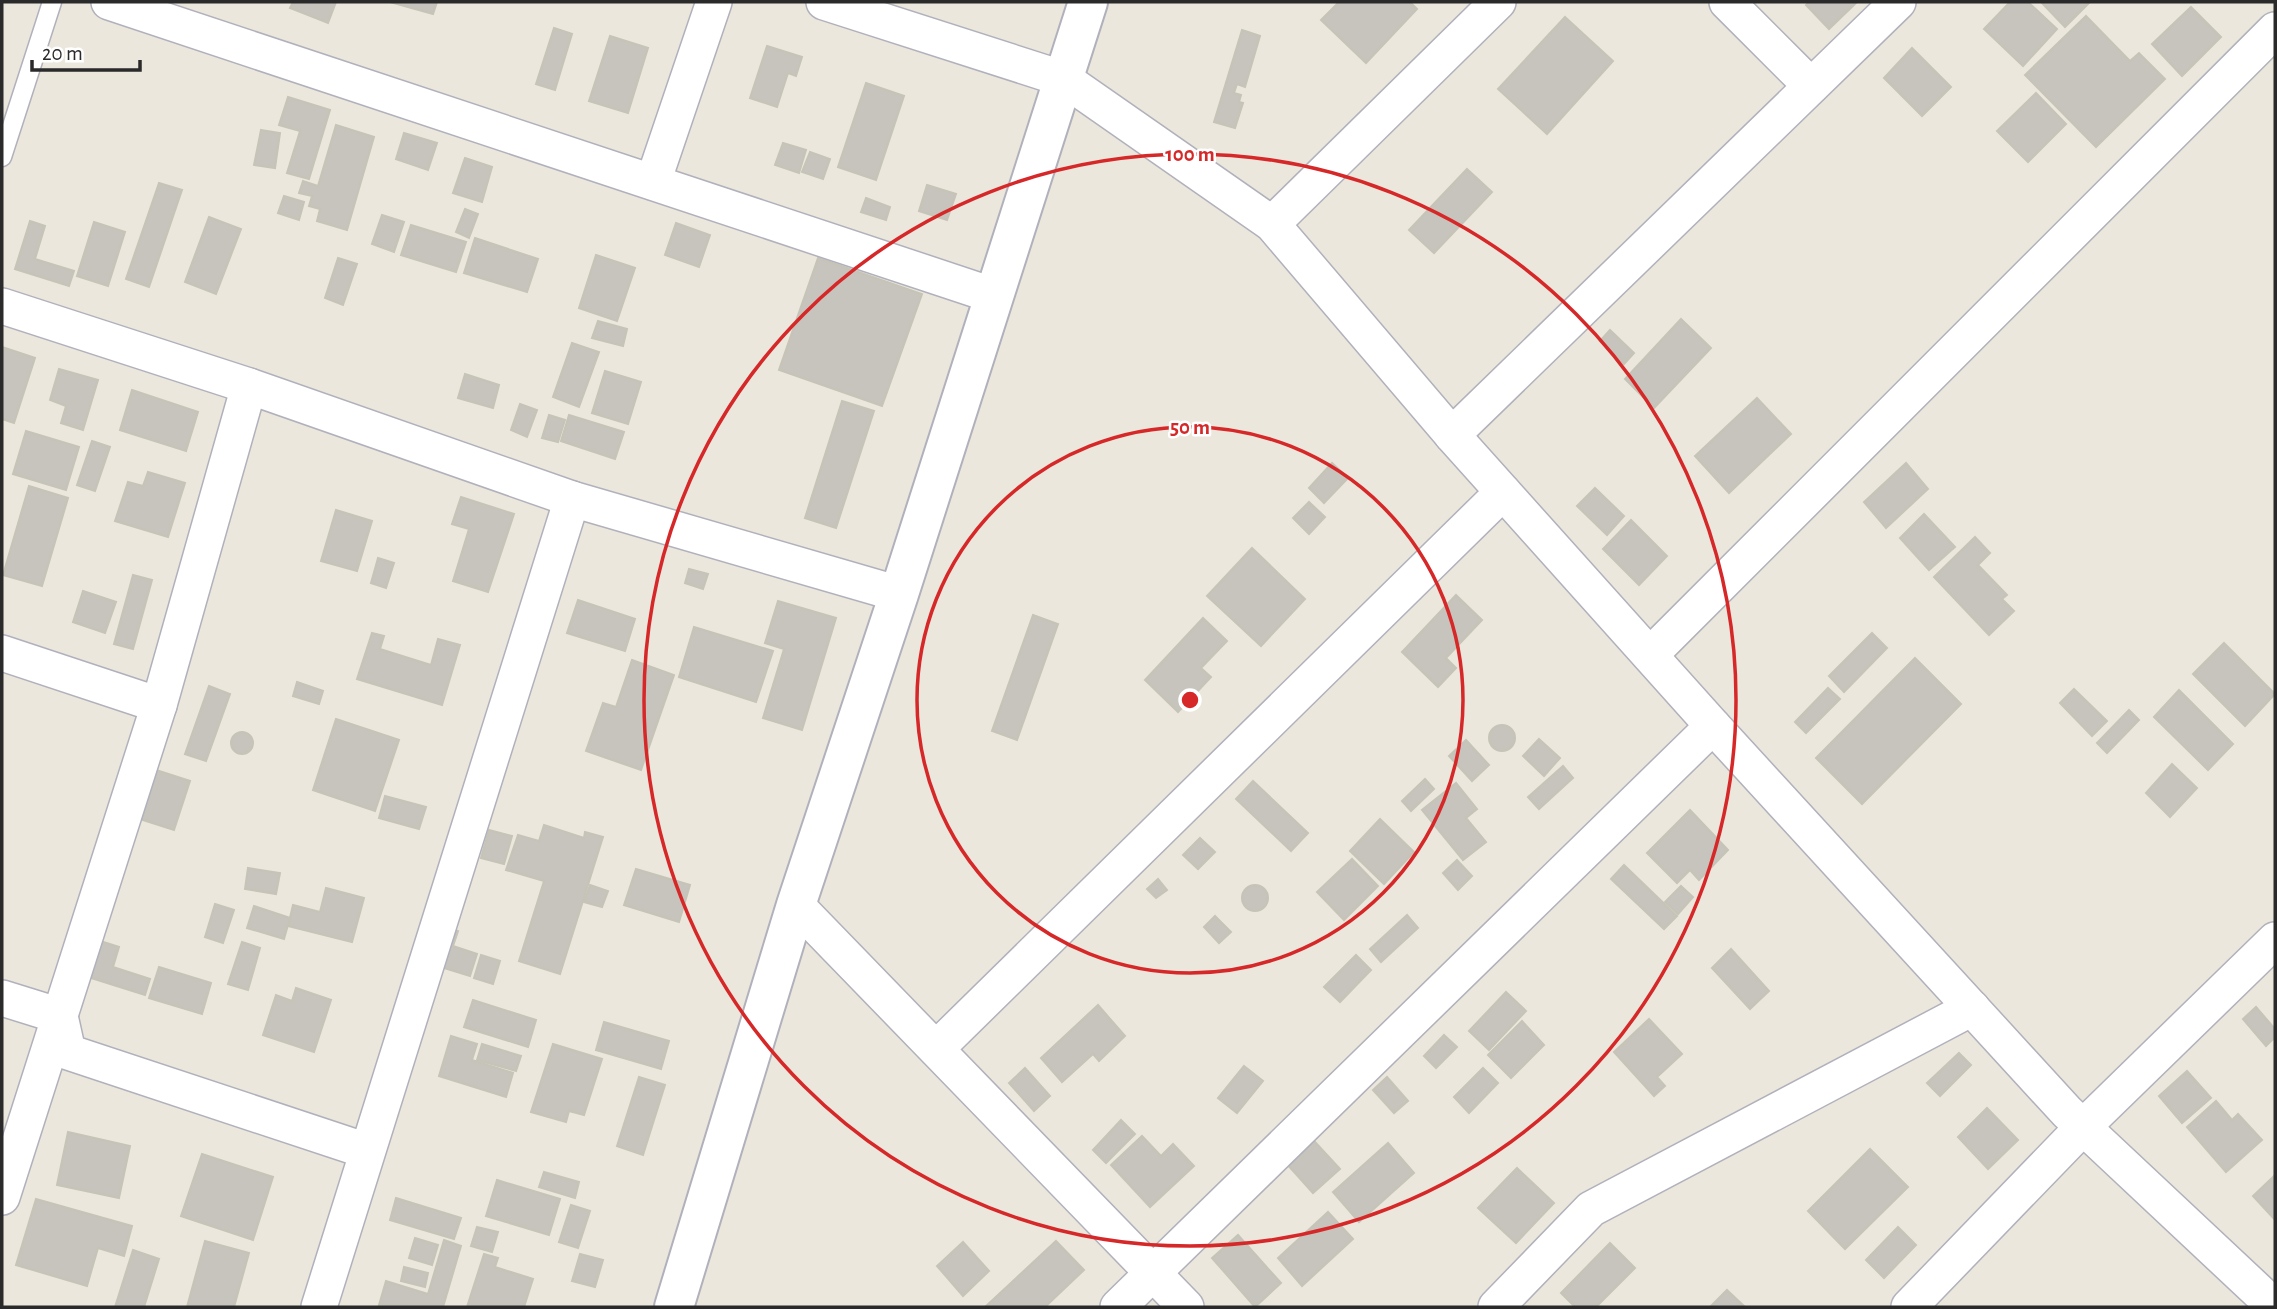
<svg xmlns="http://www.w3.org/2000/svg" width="2277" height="1309" font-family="'Alegreya Sans',sans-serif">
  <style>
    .building { fill: #c6c4bd; stroke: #c6c3b7; stroke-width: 2 }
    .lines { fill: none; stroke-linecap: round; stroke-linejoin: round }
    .lane-casing { stroke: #b1b1bc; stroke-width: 21 }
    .street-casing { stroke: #b1b1bc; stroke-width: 38 }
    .secondary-casing { stroke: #b1b1bc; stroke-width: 42 }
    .lane { stroke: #fff; stroke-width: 18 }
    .street { stroke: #fff; stroke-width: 35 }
    .secondary { stroke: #fff; stroke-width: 38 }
    .ring { fill: none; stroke: #d62828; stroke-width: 3.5 }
    .centre { fill: #d62828; stroke: #fff; stroke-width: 3.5 }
    .ring-label { font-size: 21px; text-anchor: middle; font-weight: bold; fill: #d62828; stroke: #fff; stroke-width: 5; stroke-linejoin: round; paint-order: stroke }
  </style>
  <rect width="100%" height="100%" fill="#ebe7dd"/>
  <g class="building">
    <path d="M293 2H336L328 23 290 8Z"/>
    <path d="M390 2H437L433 14Z"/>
    <path d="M1339 2H1410L1417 9 1366 63 1321 20Z"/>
    <path d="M1809 2H1857L1829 29 1806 5Z"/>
    <path d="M2010 2H2028L2057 29 2023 66 1984 29Z"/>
    <path d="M2041 2H2090L2065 27Z"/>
    <path d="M2191 7 2221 37 2182 76 2152 44Z"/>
    <path d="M2086 16 2130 61 2139 53 2165 79 2096 147 2025 75Z"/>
    <path d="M1565 17 1613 61 1547 134 1498 89Z"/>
    <path d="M554 28 572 34 555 90 536 84Z"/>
    <path d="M1242 30 1260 36 1245 87 1237 84 1234 93 1241 95 1239 102 1243 103 1235 128 1214 122Z"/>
    <path d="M610 36 648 48 628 113 589 101Z"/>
    <path d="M767 46 802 57 796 76 788 73 777 107 750 98Z"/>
    <path d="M1912 48 1951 87 1922 116 1884 78Z"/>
    <path d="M866 83 904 96 876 180 838 167Z"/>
    <path d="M2036 93 2066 124 2028 162 1997 131Z"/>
    <path d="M288 97 330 110 309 179 287 173 300 131 279 125Z"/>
    <path d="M336 125 374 137 347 230 317 221 320 209 309 206 312 196 299 193 303 181 318 186Z"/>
    <path d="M261 130 280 133 275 168 254 165Z"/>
    <path d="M404 133 437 143 428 170 396 159Z"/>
    <path d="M783 143 806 150 799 173 775 165Z"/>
    <path d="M810 152 830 159 823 179 802 172Z"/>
    <path d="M465 158 492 167 482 202 453 193Z"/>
    <path d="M1467 169 1492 192 1434 253 1409 230Z"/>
    <path d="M159 183 182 190 149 287 126 279Z"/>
    <path d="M927 185 956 194 947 220 919 211Z"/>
    <path d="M284 196 304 202 299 220 278 213Z"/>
    <path d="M866 198 890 207 886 220 861 212Z"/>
    <path d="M465 209 478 214 469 238 456 232Z"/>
    <path d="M382 215 404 222 394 252 372 244Z"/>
    <path d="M209 217 241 229 216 294 185 282Z"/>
    <path d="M30 221 45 226 35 259 74 271 69 286 15 269Z"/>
    <path d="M94 222 125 232 108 286 77 276Z"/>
    <path d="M676 223 710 235 699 267 665 255Z"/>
    <path d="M411 225 466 242 456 272 401 255Z"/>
    <path d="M475 238 538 259 527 292 464 273Z"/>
    <path d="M596 255 635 268 617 321 579 308Z"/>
    <path d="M338 258 357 264 343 305 325 298Z"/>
    <path d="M818 258 922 294 882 406 779 370Z"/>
    <path d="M1681 319 1711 348 1654 408 1625 379Z"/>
    <path d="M598 321 627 329 623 346 592 338Z"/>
    <path d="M1610 330 1634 353 1624 364 1600 341Z"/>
    <path d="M572 343 599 352 579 407 553 397Z"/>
    <path d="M2 347 35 358 14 423 2 419Z"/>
    <path d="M59 369 98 380 83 430 61 423 66 406 50 400Z"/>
    <path d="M605 371 641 382 628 424 592 413Z"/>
    <path d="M465 374 499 385 493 408 458 398Z"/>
    <path d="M132 390 198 412 186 451 120 430Z"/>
    <path d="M1757 398 1791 434 1729 493 1695 456Z"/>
    <path d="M842 401 874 411 836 528 805 518Z"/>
    <path d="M520 404 537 410 527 437 511 430Z"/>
    <path d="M549 415 565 420 558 442 542 438Z"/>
    <path d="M569 415 624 432 615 459 561 441Z"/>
    <path d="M26 431 79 447 66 490 13 474Z"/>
    <path d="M92 441 110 447 95 491 77 485Z"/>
    <path d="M1332 463 1348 478 1324 503 1309 488Z"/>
    <path d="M1906 463 1928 489 1886 528 1864 502Z"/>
    <path d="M148 472 185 483 168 537 115 521 128 482 143 486Z"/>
    <path d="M29 486 68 498 42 586 3 575Z"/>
    <path d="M1595 488 1624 516 1607 535 1577 506Z"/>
    <path d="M461 497 514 514 488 592 453 581 469 529 452 524Z"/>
    <path d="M1309 502 1325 517 1309 534 1293 518Z"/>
    <path d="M336 510 372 521 357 571 321 561Z"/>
    <path d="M1924 514 1955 547 1929 570 1900 538Z"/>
    <path d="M1631 520 1667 556 1639 585 1603 549Z"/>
    <path d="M1975 537 1990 553 1978 565 2007 595 2002 599 2014 611 1989 635 1934 577Z"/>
    <path d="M1252 548 1305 599 1261 646 1207 596Z"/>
    <path d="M378 558 394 563 386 588 371 583Z"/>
    <path d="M689 569 708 574 703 589 685 583Z"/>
    <path d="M133 575 152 580 133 649 114 644Z"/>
    <path d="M83 591 116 602 105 633 73 622Z"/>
    <path d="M1456 595 1482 620 1446 658 1456 668 1438 687 1402 652Z"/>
    <path d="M578 600 635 619 625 651 567 633Z"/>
    <path d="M778 601 836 618 802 730 763 718 784 649 765 643Z"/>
    <path d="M1033 615 1058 624 1017 740 992 731Z"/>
    <path d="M1203 618 1227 641 1201 668 1211 677 1178 712 1145 680Z"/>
    <path d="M694 627 773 651 756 702 679 677Z"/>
    <path d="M372 633 384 636 380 649 431 665 438 639 460 645 442 705 357 679Z"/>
    <path d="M1872 633 1887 648 1844 692 1829 676Z"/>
    <path d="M2224 643 2275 694 2245 726 2193 674Z"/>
    <path d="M1915 658 1961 704 1862 804 1816 758Z"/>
    <path d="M632 660 674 675 641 770 586 751 603 703 616 707Z"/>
    <path d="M297 682 323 691 319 704 293 696Z"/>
    <path d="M209 686 230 694 206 761 185 754Z"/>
    <path d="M1828 688 1840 699 1806 733 1795 722Z"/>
    <path d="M2074 689 2107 721 2092 736 2060 703Z"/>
    <path d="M2179 690 2233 744 2208 770 2154 717Z"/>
    <path d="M2129 710 2139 720 2107 753 2097 743Z"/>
    <path d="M336 719 399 740 375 811 313 790Z"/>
    <circle cx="1502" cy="738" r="13"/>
    <circle cx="242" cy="743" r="11"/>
    <path d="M1539 739 1560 758 1544 776 1523 756Z"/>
    <path d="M1466 740 1489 765 1472 781 1449 756Z"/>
    <path d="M2172 764 2197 788 2170 817 2146 793Z"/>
    <path d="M1563 766 1573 778 1539 809 1528 797Z"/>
    <path d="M156 770 190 781 174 830 140 819Z"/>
    <path d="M1425 779 1434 789 1411 811 1402 801Z"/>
    <path d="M1253 781 1308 833 1291 851 1236 799Z"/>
    <path d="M1456 783 1477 809 1466 818 1486 842 1463 860 1422 810Z"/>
    <path d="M385 796 426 807 419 829 379 818Z"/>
    <path d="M1690 810 1728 850 1699 880 1690 870 1677 883 1647 853Z"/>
    <path d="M1380 819 1414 852 1384 884 1350 851Z"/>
    <path d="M544 825 584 838 585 832 603 837 560 974 519 961 544 881 506 870 518 835 539 841Z"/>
    <path d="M489 830 512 836 504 864 481 858Z"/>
    <path d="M1200 838 1215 852 1198 869 1183 855Z"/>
    <path d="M1352 859 1378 886 1344 920 1317 892Z"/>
    <path d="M1457 860 1472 876 1458 890 1443 873Z"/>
    <path d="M1624 865 1677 916 1664 929 1611 879Z"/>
    <path d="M248 868 280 873 276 894 245 889Z"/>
    <path d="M636 869 690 885 679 922 624 905Z"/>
    <path d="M1158 879 1167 890 1156 898 1147 889Z"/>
    <circle cx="1255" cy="898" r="13"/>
    <path d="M590 885 608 891 602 907 584 902Z"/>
    <path d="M1681 886 1693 897 1678 914 1665 902Z"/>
    <path d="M326 888 364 898 352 942 288 926 293 905 320 912Z"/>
    <path d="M215 904 234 910 223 943 205 937Z"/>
    <path d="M254 906 290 918 284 939 247 928Z"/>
    <path d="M1407 915 1418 928 1381 962 1370 949Z"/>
    <path d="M1215 916 1231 932 1219 943 1204 927Z"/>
    <path d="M441 925 458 931 453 946 477 954 470 976 428 963Z"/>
    <path d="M97 940 119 947 113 967 150 979 145 995 85 976Z"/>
    <path d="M242 942 260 948 248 990 228 984Z"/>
    <path d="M1731 949 1769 991 1750 1009 1712 968Z"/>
    <path d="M481 955 500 961 493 984 474 978Z"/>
    <path d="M1356 955 1371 970 1340 1002 1324 987Z"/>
    <path d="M159 967 211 983 202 1014 149 998Z"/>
    <path d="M296 988 331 1000 314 1052 263 1035 276 995 292 1001Z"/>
    <path d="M1506 992 1526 1011 1489 1050 1469 1031Z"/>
    <path d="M473 1000 536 1020 528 1047 464 1027Z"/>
    <path d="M1098 1005 1125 1036 1099 1061 1093 1054 1062 1082 1041 1058Z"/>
    <path d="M2256 1007 2275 1029V1037L2266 1046 2243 1019Z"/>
    <path d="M1649 1019 1682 1054 1657 1077 1665 1086 1654 1096 1614 1052Z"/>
    <path d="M1522 1021 1544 1045 1511 1078 1488 1055Z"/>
    <path d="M604 1022 669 1041 661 1069 596 1050Z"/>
    <path d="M1444 1035 1457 1047 1436 1068 1424 1056Z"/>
    <path d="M451 1036 477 1044 472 1060 513 1073 506 1097 439 1076Z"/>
    <path d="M482 1044 521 1056 516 1071 477 1060Z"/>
    <path d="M553 1044 602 1059 584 1115 569 1111 566 1122 531 1112Z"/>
    <path d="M1959 1053 1971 1065 1940 1096 1927 1083Z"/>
    <path d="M1244 1066 1263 1081 1237 1113 1218 1098Z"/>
    <path d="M1025 1068 1050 1096 1034 1111 1009 1083Z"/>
    <path d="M1483 1068 1498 1083 1469 1113 1454 1097Z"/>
    <path d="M2187 1071 2211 1098 2182 1123 2159 1096Z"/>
    <path d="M639 1077 665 1085 643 1155 617 1146Z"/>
    <path d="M1387 1077 1408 1101 1394 1113 1373 1090Z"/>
    <path d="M2216 1101 2232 1120 2238 1114 2262 1140 2226 1172 2187 1127Z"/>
    <path d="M1987 1108 2018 1140 1988 1169 1958 1137Z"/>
    <path d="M1121 1120 1135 1134 1106 1163 1093 1150Z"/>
    <path d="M1303 1129 1340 1169 1313 1193 1277 1153Z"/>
    <path d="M68 1132 130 1146 119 1198 57 1185Z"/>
    <path d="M1142 1136 1161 1156 1173 1144 1194 1166 1150 1207 1111 1165Z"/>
    <path d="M1388 1143 1414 1173 1359 1222 1333 1192Z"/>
    <path d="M1870 1149 1908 1187 1845 1249 1808 1211Z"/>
    <path d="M202 1154 273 1177 253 1240 181 1216Z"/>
    <path d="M1517 1168 1554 1203 1516 1243 1478 1208Z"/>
    <path d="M544 1172 579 1182 575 1198 539 1187Z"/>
    <path d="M2275 1175V1220L2253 1196Z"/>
    <path d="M497 1180 560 1199 549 1235 486 1216Z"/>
    <path d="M396 1198 461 1218 454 1239 390 1220Z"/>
    <path d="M36 1199 132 1226 124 1256 98 1248 87 1286 16 1265Z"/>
    <path d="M571 1205 590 1211 578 1248 559 1242Z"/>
    <path d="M1328 1212 1353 1239 1302 1286 1278 1258Z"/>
    <path d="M477 1227 498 1232 492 1252 471 1246Z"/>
    <path d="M1898 1227 1916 1245 1884 1278 1866 1260Z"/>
    <path d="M1238 1235 1281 1283 1255 1307 1212 1258Z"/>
    <path d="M415 1238 438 1245 432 1265 409 1258Z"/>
    <path d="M444 1240 461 1246 443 1307 379 1305 386 1281 428 1294Z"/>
    <path d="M205 1241 249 1253 234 1307H187Z"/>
    <path d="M1056 1241 1084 1270 1045 1307H985Z"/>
    <path d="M963 1242 989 1271 963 1296 937 1266Z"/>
    <path d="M1610 1243 1635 1268 1596 1307H1575L1561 1293Z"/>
    <path d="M133 1250 159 1259 144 1307H115Z"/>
    <path d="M484 1254 498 1258 495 1267 533 1279 524 1307H467Z"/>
    <path d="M580 1254 603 1260 595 1287 572 1281Z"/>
    <path d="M404 1267 428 1273 425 1287 401 1281Z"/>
    <path d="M1727 1290 1745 1307H1710Z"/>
  </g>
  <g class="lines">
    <defs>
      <path id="lane" d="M2 157 52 2"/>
      <g id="street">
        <path d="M109 2 995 296"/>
        <path d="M824 2 1064 79 1272 224 1452 435 1713 726 2067 1112 2275 1307"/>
        <path d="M1727 2 1811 86"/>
        <path d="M653 182 714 2"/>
        <path d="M1272 224 1498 2"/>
        <path d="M2 306 249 386 572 499 899 594"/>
        <path d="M1452 435 1898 2"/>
        <path d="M2 653 159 705"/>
        <path d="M1650 655 2275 30"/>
        <path d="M796 905 1186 1307"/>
        <path d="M2 998 60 1016 68 1052 367 1151"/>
        <path d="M937 1048 1503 492"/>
        <path d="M2 1197 159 705 249 386"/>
        <path d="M319 1307 572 499"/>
        <path d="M1118 1307 1713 726"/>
        <path d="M1496 1307 1591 1209 1972 1008"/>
        <path d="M1909 1307 2083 1127 2275 940"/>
      </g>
      <path id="secondary" d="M674 1307 796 905 899 594 1088 2"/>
    </defs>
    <use href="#lane" class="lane-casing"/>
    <use href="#street" class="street-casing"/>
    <use href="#secondary" class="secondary-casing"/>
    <use href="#lane" class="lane"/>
    <use href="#street" class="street"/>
    <use href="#secondary" class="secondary"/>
  </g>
  <g class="ring">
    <circle cx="1190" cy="700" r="273"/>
    <circle cx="1190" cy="700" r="546"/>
  </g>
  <circle cx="1190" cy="700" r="10" class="centre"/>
  <g class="ring-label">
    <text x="1190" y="161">100 m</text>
    <text x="1190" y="434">50 m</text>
  </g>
  <rect width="2277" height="1309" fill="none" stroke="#2a2a2a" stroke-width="7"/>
  <path d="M32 60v10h108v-10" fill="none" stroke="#2a2a2a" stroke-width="3.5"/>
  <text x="42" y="60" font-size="21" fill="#2a2a2a" stroke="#ffffff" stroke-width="5" paint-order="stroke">20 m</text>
</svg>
